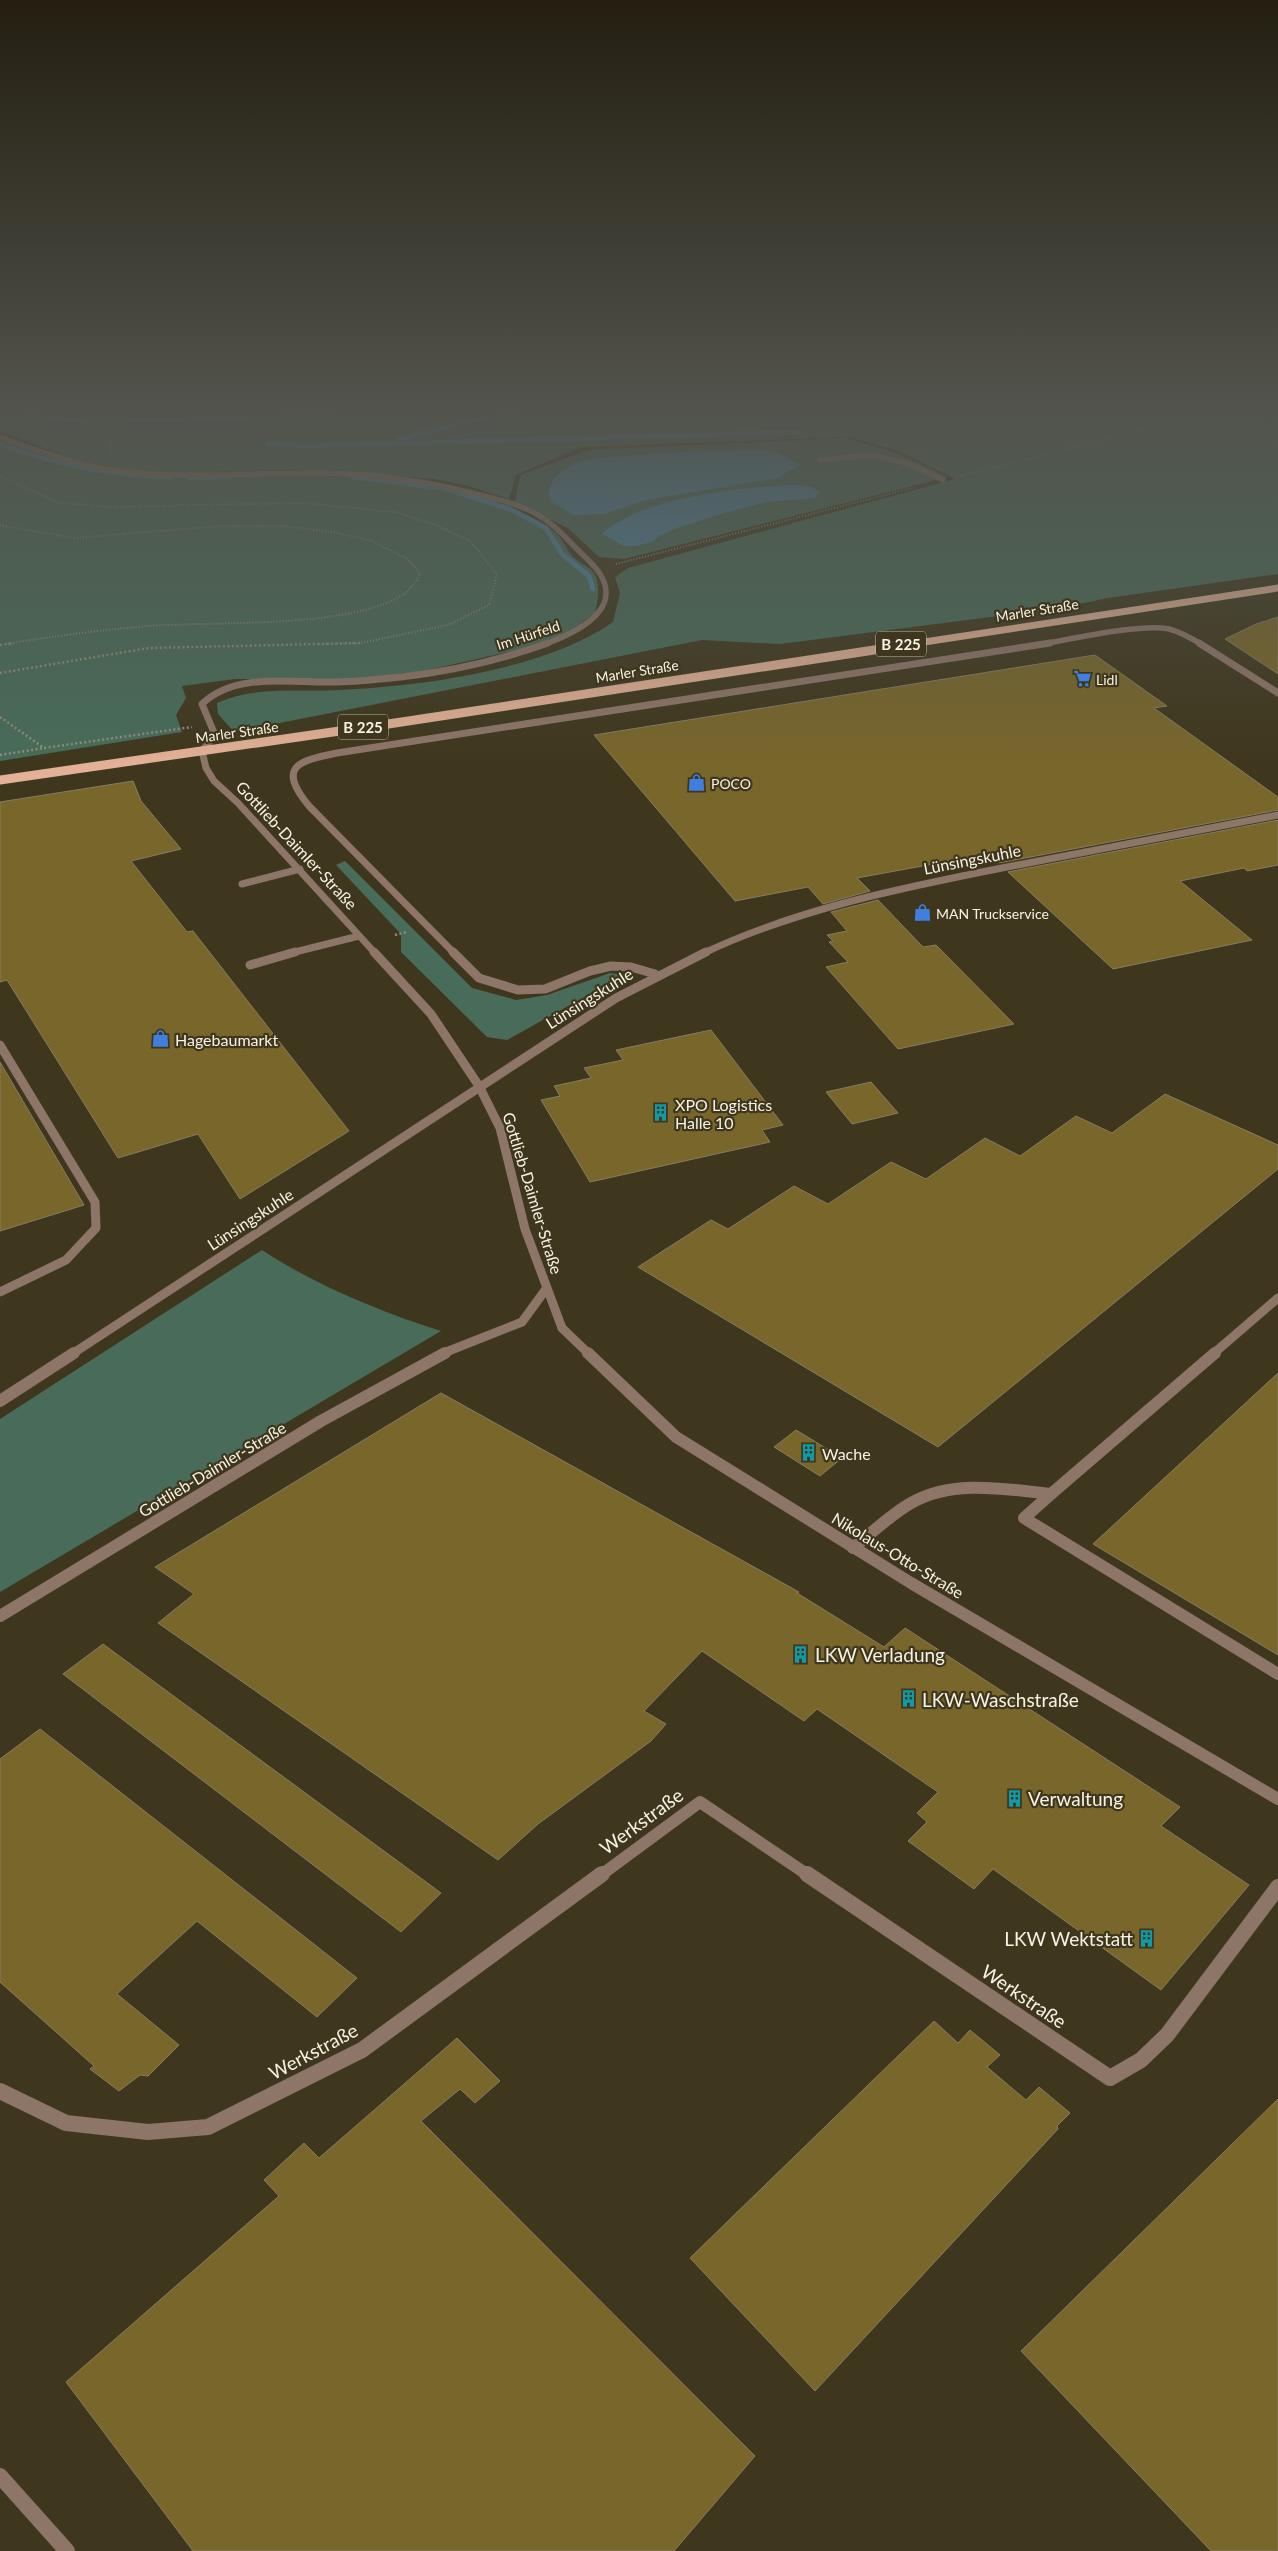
<svg xmlns="http://www.w3.org/2000/svg" width="1278" height="2551" font-family="Lato,sans-serif">
  <style>
    .green { fill: #486c59 }
    .water { fill: #4c87a9 }
    .lines { fill: none; stroke-linecap: round; stroke-linejoin: round }
    .stream { stroke: #4c87a9; stroke-width: 5 }
    .building { fill: #78662b; stroke: #867d62 }
    .path-far1 { stroke: #918b76; stroke-width: 2; stroke-dasharray: 1 2; stroke-linecap: butt }
    .path { stroke: #918b76; stroke-width: 2.5; stroke-dasharray: 2 2.5; stroke-linecap: butt }
    .lane-far4 { stroke: #8d7568; stroke-width: 5.5 }
    .lane-far3 { stroke: #8d7568; stroke-width: 7 }
    .lane-far2 { stroke: #8d7568; stroke-width: 9 }
    .lane-far1 { stroke: #8d7568; stroke-width: 12 }
    .lane { stroke: #8d7568; stroke-width: 16 }
    .street-far3 { stroke: #8d7568; stroke-width: 5.5 }
    .street-far2 { stroke: #8d7568; stroke-width: 7 }
    .street-far1 { stroke: #8d7568; stroke-width: 9 }
    .street { stroke: #8d7568; stroke-width: 12 }
    .primary-far1 { stroke: #e2b196; stroke-width: 7 }
    .primary { stroke: #e2b196; stroke-width: 9 }
    .labels { text-anchor: middle; dominant-baseline: central; stroke-width: 4.5; stroke-linejoin: round; paint-order: stroke }
    .far-street-label { font-size: 14px; fill: #f7f2e3; stroke: #3f371d }
    .far-poi-label { font-size: 14px; fill: #f7f2e3; stroke: #3f371d; text-anchor: start }
    .shield { fill: #3f371d; stroke: #c0baa8; stroke-width: 1 }
    .shield-label { font-size: 15px; font-weight: bold; fill: #f7f2e3 }
    .street-label { font-size: 16px; fill: #f7f2e3; stroke: #3f371d }
    .poi-label { font-size: 16px; fill: #f7f2e3; stroke: #3f371d; text-anchor: start }
    .near-poi-label { font-size: 19px; fill: #f7f2e3; stroke: #3f371d; text-anchor: start }
    .near-street-label { font-size: 19px; fill: #f7f2e3; stroke: #3f371d }
  </style>
  <rect width="100%" height="100%" fill="#3f371d"/>
  <g class="green">
    <path d="M0 406H1278V574L1108 598 1060 608 780 644 702 640 234 732 218 714 217 703C255 686 298 692 340 690 423 686 544 670 613 622L620 593 615 577 628 568 955 479 902 452 849 437 581 447 516 475 509 499 465 485 434 479 387 475 290 470 169 473 128 470 70 458 0 431Z"/>
    <path d="M846 438 897 453 948 477 624 559 599 557 568 528 515 502 520 475 589 450Z"/>
    <path d="M0 440C41 456 83 471 127 473 250 480 375 463 495 503 516 510 541 519 558 535 564 541 567 551 573 557 578 562 589 566 594 573 601 585 598 600 595 613L570 632 535 646 419 672 360 679H235L182 686 186 698 176 715 182 732 0 761Z"/>
    <path d="M345 861 472 988 516 1000 547 995 610 973 624 975 507 1040 487 1037 401 952V934L336 865Z"/>
    <path d="M262 1250C315 1285 381 1312 441 1331L0 1592V1419Z"/>
  </g>
  <g class="water">
    <path d="M762 449 781 454 800 465 782 475 784 477 646 500 604 514 574 515 550 501C544 485 560 471 574 464 588 457 608 457 623 456 670 452 716 450 762 449Z"/>
    <path d="M795 485 812 487 820 493 815 498 766 502 724 513 674 529 659 536 652 542 636 546H624L602 534C641 497 743 487 795 485Z"/>
  </g>
  <g class="lines">
    <g class="stream">
      <path d="M22 406 43 416 87 422"/>
      <path d="M123 421 281 415 358 406"/>
      <path d="M400 439 531 406"/>
      <path d="M0 444C55 465 111 475 170 477"/>
      <path d="M269 444 306 446 799 432"/>
      <path d="M353 477 444 488 510 509 546 528 562 554 589 576 593 589"/>
      <path d="M190 478 230 477"/>
    </g>
  </g>
  <g class="building">
    <path d="M1278 617V674L1225 639 1256 624Z"/>
    <path d="M1095 655 1167 706 1154 708 1278 797V810L999 863 988 854 857 878 870 891 823 904 808 887 735 901 594 735Z"/>
    <path d="M133 781 141 801 181 849 131 861 187 932 193 931 349 1131 240 1199 198 1134 118 1158 7 980 0 982V802Z"/>
    <path d="M1278 820V865L1247 871 1244 868 1180 881 1252 940 1113 969 1008 872Z"/>
    <path d="M878 900 923 947 936 945 1014 1024 898 1049 826 967 848 962 829 942 833 941 827 935 847 931 831 912Z"/>
    <path d="M711 1030 783 1125 762 1130 770 1142 590 1182 541 1100 560 1096 554 1086 591 1078 584 1068 623 1060 616 1050Z"/>
    <path d="M0 1062 84 1205 0 1231Z"/>
    <path d="M871 1082 898 1113 852 1124 826 1092Z"/>
    <path d="M1165 1094 1278 1145V1169L938 1447 638 1267 711 1220 728 1229 794 1186 828 1204 891 1162 926 1179 985 1138 1020 1156 1076 1116 1112 1133Z"/>
    <path d="M1278 1373V1655L1093 1544Z"/>
    <path d="M441 1393 799 1592 797 1593 884 1647 905 1628 1180 1807 1161 1826 1249 1885 1161 1990 993 1869 974 1889 908 1841 927 1822 917 1813 938 1792 817 1709 804 1721 702 1651 644 1711 666 1724 651 1741 538 1824 498 1860 158 1623 194 1594 155 1567Z"/>
    <path d="M796 1430 842 1458 820 1476 774 1447Z"/>
    <path d="M103 1644 441 1893 401 1932 63 1674Z"/>
    <path d="M40 1729 357 1978 317 2017 197 1921 117 1994 179 2045 148 2076 140 2075 119 2091 90 2069 94 2066 0 1982V1759Z"/>
    <path d="M934 2021 958 2043 970 2030 1000 2055 987 2067 1026 2100 1039 2087 1070 2113 1057 2126 1058 2129 815 2391 690 2258Z"/>
    <path d="M457 2038 500 2081 475 2103 460 2089 421 2121 755 2456 674 2551H193L66 2382 279 2196 264 2180 304 2143 319 2158Z"/>
    <path d="M1278 2099V2551H1211L1021 2351Z"/>
  </g>
  <g class="lines">
    <g class="path-far1">
      <path d="M110 452 111 445 104 430 116 418 145 406"/>
      <path d="M0 476 59 503 108 507 301 503 395 512 436 525 470 541 497 574 489 605 448 625 361 643 317 644"/>
      <path d="M960 476 1236 406"/>
      <path d="M0 525 74 538 222 526H288L338 533 372 541 408 559 420 574C416 582 411 589 404 594 352 629 214 621 149 626 101 630 54 636 6 644"/>
      <path d="M616 564 913 488"/>
    </g>
    <g class="path">
      <path d="M0 645 14 643"/>
      <path d="M0 673 149 648 362 643"/>
      <path d="M0 717 44 748 192 727"/>
      <path d="M0 755 44 748"/>
      <path d="M395 935 407 932"/>
    </g>
    <g class="lane-far4">
      <path d="M820 460 872 455 910 464 943 480"/>
      <path d="M1042 644C1072 639 1142 623 1169 629 1181 632 1191 638 1201 644"/>
    </g>
    <g class="lane-far3">
      <path d="M1199 643 1278 693"/>
      <path d="M242 884 300 869"/>
      <path d="M291 953 359 936"/>
      <path d="M454 953 309 806C277 767 297 761 337 753L1050 643"/>
    </g>
    <g class="lane-far2">
      <path d="M453 952 479 978 518 990 545 989 590 971 611 966 631 967 655 974"/>
      <path d="M250 965 295 952"/>
      <path d="M0 1045 95 1202 96 1228 66 1260 0 1292"/>
      <path d="M562 1328 589 1354"/>
      <path d="M1213 1354 1278 1298"/>
    </g>
    <g class="lane-far1">
      <path d="M588 1353 676 1437 911 1583 1278 1799"/>
      <path d="M1051 1494 1024 1518 1278 1674"/>
      <path d="M853 1548C872 1533 890 1515 911 1503 953 1479 1005 1489 1051 1494L1215 1353"/>
      <path d="M601 1875 700 1802 808 1875"/>
    </g>
    <g class="lane">
      <path d="M807 1874 1110 2078 1141 2060 1167 2035 1278 1887"/>
      <path d="M0 2091 66 2123 148 2132 208 2127 362 2050 602 1874"/>
      <path d="M0 2476 67 2551"/>
    </g>
    <path class="street-far3" d="M0 437C45 454 90 469 138 473 195 478 251 473 308 473 363 473 419 479 472 493 497 499 522 504 543 518 557 527 568 540 579 551 591 563 607 576 606 594 605 620 565 637 545 644"/>
    <g class="street-far2">
      <path d="M375 953 238 803 214 781 206 768 202 751 215 735 202 704C235 672 290 683 333 682 356 682 378 679 401 677 451 671 501 660 548 643"/>
      <path d="M704 953C797 909 901 888 1002 868 1094 850 1186 833 1278 815"/>
    </g>
    <g class="street-far1">
      <path d="M374 952 431 1014 479 1086 500 1128 525 1229 562 1328"/>
      <path d="M72 1354 616 998 706 952"/>
      <path d="M441 1354 522 1322 546 1289"/>
    </g>
    <g class="street">
      <path d="M0 1401 74 1353"/>
      <path d="M0 1616 321 1421 445 1353"/>
    </g>
    <path class="primary-far1" d="M911 644 1278 588"/>
    <path class="primary" d="M0 780 395 723 920 643"/>
  </g>
  <linearGradient id="sky" x2="0" y2="1"><stop stop-color="#231e10"/><stop offset="0.53" stop-color="#52534c"/><stop offset="1" stop-color="#52534c" stop-opacity="0"/></linearGradient>
  <rect width="1278" height="763" fill="url(#sky)"/>
  <defs>
    <symbol id="supermarket-bare" viewBox="-9 -9 18 18"><path d="M-6-5.5h2.5l.6 2H6L4.5 2H-2.5L-4.4-4H-6ZM-1.5 3.2a1.3 1.3 0 1 0 .1 0ZM3 3.2a1.3 1.3 0 1 0 .1 0Z" fill="#3f7fe0" stroke="#3f371d" stroke-width="2.5" paint-order="stroke"/></symbol>
    <symbol id="shop-bare" viewBox="-9 -9 18 18"><path d="M-5-2.5h2.3a2.7 3.5 0 0 1 5.4 0H5L5.5 6h-11ZM-1.5-2.5h3a1.5 2.3 0 0 0-3 0Z" fill="#3f7fe0" stroke="#3f371d" stroke-width="2.5" paint-order="stroke"/></symbol>
    <symbol id="building-bare" viewBox="-9 -9 18 18"><path d="M-4-6H4V6H1V3H-1V6H-4ZM-2.5-4.3h1.7v1.8h-1.7ZM.8-4.3h1.7v1.8H.8ZM-2.5-1h1.7V.8h-1.7ZM.8-1h1.7V.8H.8Z" fill="#0f9aa8" stroke="#3f371d" stroke-width="2.5" paint-order="stroke"/></symbol>
  </defs>
  <g fill-rule="evenodd">
    <use href="#supermarket-bare" x="1070" y="666" width="25" height="25"/>
    <use href="#shop-bare" x="684" y="770" width="25" height="25"/>
    <use href="#shop-bare" x="910" y="900" width="25" height="25"/>
    <use href="#shop-bare" x="148" y="1026" width="25" height="25"/>
    <use href="#building-bare" x="648" y="1100" width="25" height="25"/>
    <use href="#building-bare" x="796" y="1440" width="25" height="25"/>
    <use href="#building-bare" x="788" y="1642" width="25" height="25"/>
    <use href="#building-bare" x="896" y="1686" width="25" height="25"/>
    <use href="#building-bare" x="1002" y="1786" width="25" height="25"/>
    <use href="#building-bare" x="1134" y="1926" width="25" height="25"/>
  </g>
  <g class="labels">
    <g class="far-street-label">
      <text transform="translate(1037 610) rotate(-9)">Marler Straße</text>
      <text transform="translate(528 635) rotate(-18)">Im Hürfeld</text>
      <text transform="translate(637 671) rotate(-9)">Marler Straße</text>
      <text transform="translate(237 732) rotate(-8)">Marler Straße</text>
    </g>
    <g class="far-poi-label">
      <text x="1096" y="679">Lidl</text>
      <text x="711" y="783">POCO</text>
      <text x="936" y="913">MAN Truckservice</text>
    </g>
    <g class="shield">
      <rect x="876" y="631.5" width="50" height="25" rx="4"/>
      <rect x="338" y="714.5" width="50" height="25" rx="4"/>
    </g>
    <g class="shield-label">
      <text x="901" y="644">B 225</text>
      <text x="363" y="727">B 225</text>
    </g>
    <g class="street-label">
      <text transform="translate(297 845) rotate(47)">Gottlieb-Daimler-Straße</text>
      <text transform="translate(972 859) rotate(-11)">Lünsingskuhle</text>
      <text transform="translate(589 998) rotate(-32)">Lünsingskuhle</text>
      <text transform="translate(533 1193) rotate(73)">Gottlieb-Daimler-Straße</text>
      <text transform="translate(250 1219) rotate(-33)">Lünsingskuhle</text>
      <text transform="translate(212 1469) rotate(-31)">Gottlieb-Daimler-Straße</text>
      <text transform="translate(898 1555) rotate(31)">Nikolaus-Otto-Straße</text>
    </g>
    <g class="poi-label">
      <text x="175" y="1039">Hagebaumarkt</text>
      <text x="675" y="1104">XPO Logistics<tspan x="675" dy="18">Halle 10</tspan></text>
      <text x="822" y="1453">Wache</text>
    </g>
    <g class="near-poi-label">
      <text x="815" y="1654">LKW Verladung</text>
      <text x="922" y="1699">LKW-Waschstraße</text>
      <text x="1028" y="1798">Verwaltung</text>
      <text x="1133" y="1938" text-anchor="end">LKW Wektstatt</text>
    </g>
    <g class="near-street-label">
      <text transform="translate(641 1821) rotate(-36)">Werkstraße</text>
      <text transform="translate(1024 1996) rotate(34)">Werkstraße</text>
      <text transform="translate(313 2051) rotate(-28)">Werkstraße</text>
    </g>
  </g>
</svg>
